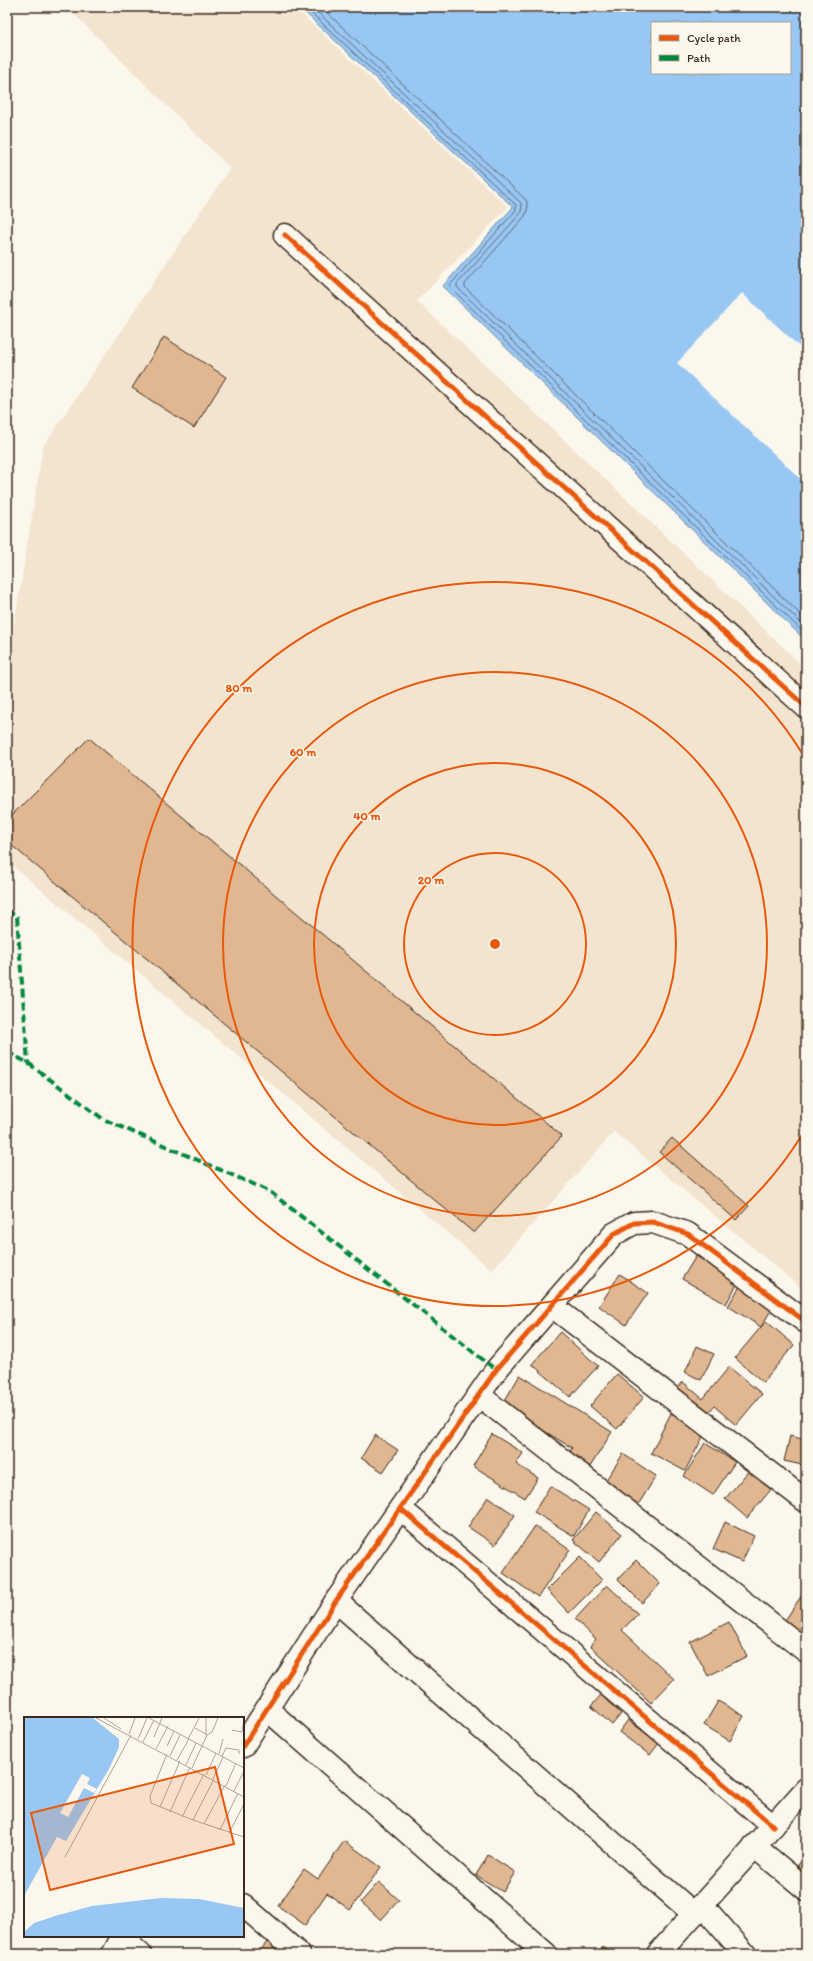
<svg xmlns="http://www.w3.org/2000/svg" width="813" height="1961" font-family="Itim,sans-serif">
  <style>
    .built { fill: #f3e4d0 }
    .water { fill: #98c7f3; stroke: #73889e; fill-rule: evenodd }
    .pier { fill: #fbf7ec }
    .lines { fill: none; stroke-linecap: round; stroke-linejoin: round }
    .shore { stroke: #606973; stroke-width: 1 }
    .building { fill: #e0b790; stroke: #3b2a1e }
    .minor-casing { stroke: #3b2a1e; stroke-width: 25 }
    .tertiary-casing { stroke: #3b2a1e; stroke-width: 25 }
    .minor { stroke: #fbf7ec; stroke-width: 22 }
    .tertiary { stroke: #fbf7ec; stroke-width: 22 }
    .quiet { stroke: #00873e; stroke-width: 4; stroke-dasharray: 8 4; stroke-linecap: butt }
    .cycleway-casing { stroke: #fbf7ec; stroke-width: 8 }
    .cycleway { stroke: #e8590c; stroke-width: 5 }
    .ring { fill: none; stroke: #e8590c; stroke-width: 2 }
    .inset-road { fill: none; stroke: #aea59a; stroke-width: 1 }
    .view { fill: #e8590c; fill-opacity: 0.15; stroke: #e8590c; stroke-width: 2 }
    .inset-edge { fill: none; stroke: #3b2a1e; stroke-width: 2 }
    .centre { fill: #e8590c; stroke: #fbf7ec; stroke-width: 2 }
    .ring-label { font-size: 12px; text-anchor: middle; font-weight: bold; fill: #e8590c; stroke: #fbf7ec; stroke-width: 3; stroke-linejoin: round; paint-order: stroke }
  </style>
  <rect width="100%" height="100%" fill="#fbf7ec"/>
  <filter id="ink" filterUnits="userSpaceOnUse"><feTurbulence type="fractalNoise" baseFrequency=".025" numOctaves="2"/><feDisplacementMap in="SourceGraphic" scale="8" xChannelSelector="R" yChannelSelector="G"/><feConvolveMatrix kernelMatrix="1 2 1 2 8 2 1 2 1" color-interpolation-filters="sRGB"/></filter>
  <g filter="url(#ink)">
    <path class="built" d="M67 7H294L508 207 417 301 806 669V1292L614 1132 492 1270 7 861V669L43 447 230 168Z"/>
    <path class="water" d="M299 7H806V641L443 286 513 207ZM652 23H790V73H652Z"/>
    <path class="pier" d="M742 293 806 353V484L677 363Z"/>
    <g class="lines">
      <g class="shore">
        <path d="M305 7 516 205V210L450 285V287L806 635"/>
        <path d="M312 7 521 203 522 208 520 214 457 284V287L806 628"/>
        <path d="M321 7 526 200 528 207 525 216 465 284V287L806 620"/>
      </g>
    </g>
    <g class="building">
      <path d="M164 337 226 377 194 428 132 388Z"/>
      <path d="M89 738 562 1136 474 1233 10 844 7 840V820Z"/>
      <path d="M672 1138 749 1206 736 1220 659 1152Z"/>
      <path d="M696 1256 739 1281 726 1304 682 1279Z"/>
      <path d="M620 1274 648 1293 626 1325 599 1306Z"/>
      <path d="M740 1286 773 1307 761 1327 728 1306Z"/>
      <path d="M766 1321 794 1345 763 1382 735 1358Z"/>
      <path d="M560 1332 598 1366 570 1397 532 1364Z"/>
      <path d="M697 1346 714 1354 701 1380 685 1372Z"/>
      <path d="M729 1367 762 1394 736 1425 714 1406 701 1422 670 1397 683 1382 703 1399Z"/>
      <path d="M617 1374 644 1397 617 1429 590 1406Z"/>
      <path d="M520 1375 612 1432 588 1470 567 1457 572 1448 502 1405Z"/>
      <path d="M671 1413 706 1431 685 1471 651 1453Z"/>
      <path d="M492 1434 523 1453 516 1464 538 1478 525 1498 473 1466Z"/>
      <path d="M375 1435 398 1450 383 1472 361 1458Z"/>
      <path d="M790 1436 806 1440V1450L802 1465 784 1461Z"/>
      <path d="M705 1443 735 1462 713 1495 684 1476Z"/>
      <path d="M623 1454 656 1476 638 1505 604 1483Z"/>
      <path d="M751 1468 774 1486 747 1518 725 1499Z"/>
      <path d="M550 1486 589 1510 574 1536 534 1512Z"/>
      <path d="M488 1497 515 1515 495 1545 468 1527Z"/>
      <path d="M596 1512 622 1534 599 1562 573 1540Z"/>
      <path d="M725 1522 754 1536 742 1562 713 1549Z"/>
      <path d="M535 1526 570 1550 538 1597 503 1573Z"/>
      <path d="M580 1557 602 1580 569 1613 547 1590Z"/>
      <path d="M636 1560 660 1584 642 1603 618 1579Z"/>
      <path d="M607 1585 638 1614 622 1630 674 1679 651 1703 590 1646 596 1639 575 1619Z"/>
      <path d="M802 1595 806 1597V1637L784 1622Z"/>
      <path d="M729 1622 747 1656 708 1676 690 1642Z"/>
      <path d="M601 1695 621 1714 612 1725 591 1706Z"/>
      <path d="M718 1701 744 1716 730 1741 704 1725Z"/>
      <path d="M628 1720 659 1743 650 1755 619 1732Z"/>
      <path d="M344 1841 381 1867 350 1910 327 1893 305 1925 278 1906 304 1869 318 1879Z"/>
      <path d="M806 1854V1886L791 1875Z"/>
      <path d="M488 1855 515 1872 503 1892 476 1875Z"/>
      <path d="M379 1882 399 1900 381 1920 361 1902Z"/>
      <path d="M269 1939 288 1954H258Z"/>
      <path d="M603 1947 612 1954H597Z"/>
    </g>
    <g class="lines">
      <defs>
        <g id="minor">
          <path d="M285 235 806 707"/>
          <path d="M552 1306 806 1501"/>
          <path d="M480 1396 806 1651"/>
          <path d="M401 1509 773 1826"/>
          <path d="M336 1601 694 1914"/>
          <path d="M267 1709 546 1954"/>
          <path d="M243 1746 336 1601 496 1370 614 1234 634 1223 653 1222 688 1234 806 1322"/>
          <path d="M754 1846 806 1889"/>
          <path d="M243 1905 299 1954"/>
          <path d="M702 1905 745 1954"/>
          <path d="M122 1938 140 1954"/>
          <path d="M113 1954 123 1936"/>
        </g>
        <path id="tertiary" d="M658 1954 806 1789"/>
      </defs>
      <use href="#minor" class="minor-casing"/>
      <use href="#tertiary" class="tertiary-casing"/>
      <use href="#minor" class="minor"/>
      <use href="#tertiary" class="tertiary"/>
      <g class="quiet">
        <path d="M7 910 17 917 28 1063"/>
        <path d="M7 1052 28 1063 103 1119 269 1191 496 1370"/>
      </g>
      <defs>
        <g id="cycleway">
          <path d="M285 235 806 707"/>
          <path d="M401 1509 773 1826"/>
          <path d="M243 1746 336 1601 496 1370 614 1234 634 1223 653 1222 688 1234 806 1322"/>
        </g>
      </defs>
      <use href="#cycleway" class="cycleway-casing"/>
      <use href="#cycleway" class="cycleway"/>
    </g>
  </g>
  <g class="ring">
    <circle cx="495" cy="944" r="91"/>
    <circle cx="495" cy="944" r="181"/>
    <circle cx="495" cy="944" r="272"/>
    <path d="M805 1130A362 362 0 1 1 805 758"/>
  </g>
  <g transform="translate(24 1717)">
    <rect width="220" height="220" fill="#fbf7ec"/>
    <path d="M0 1H69L95 22V30L85 52 42 124 33 120 0 179ZM137 181 175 182 220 191V219H0V215L10 206 31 199 68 189Z" fill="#98c7f3"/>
    <path d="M58 57 66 61 63 67 73 72 70 76 60 71 44 100 36 96Z" fill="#fbf7ec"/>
    <path class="inset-road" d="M72 1 220 80M80 1 97 12M125 1 220 51M182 1V17M171 11 183 18 188 15 194 1M208 13 218 15 220 2M105 17 111 1M130 20 138 1M114 22 123 1M164 22 175 1M119 25 130 3M143 29 150 14M132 32 144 9M143 37 126 79 127 86 169 103 220 120M195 37 199 22M146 39 156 18M198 39 202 31 215 33V37M153 43 165 22M162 48 172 26M168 51 183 18M182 58 192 36M189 62 199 40M202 69 212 46M210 74 220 54M136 90 156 44M146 95 166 50M158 100 180 57M169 103 190 62M180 107 201 68M196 113 214 76M205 116 220 87M41 140 107 18"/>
    <path class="view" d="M191 50 210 127 26 173 7 96Z"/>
    <rect width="220" height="220" class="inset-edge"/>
  </g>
  <circle cx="495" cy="944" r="6" class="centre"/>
  <g class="ring-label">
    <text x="239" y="692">80 m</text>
    <text x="303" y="756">60 m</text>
    <text x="367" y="820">40 m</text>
    <text x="431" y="884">20 m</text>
  </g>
  <rect width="813" height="1961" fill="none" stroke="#fbf7ec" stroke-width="24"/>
  <rect x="12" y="12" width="789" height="1937" fill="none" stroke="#3b2a1e" stroke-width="1.5" filter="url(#ink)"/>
  <rect x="651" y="22" width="140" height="52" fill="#fbf7ec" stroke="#aea59a"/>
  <rect x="659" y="35" width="20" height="6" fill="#e8590c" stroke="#aea59a"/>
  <text x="687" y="42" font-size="12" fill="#3b2a1e">Cycle path</text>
  <rect x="659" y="55" width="20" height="6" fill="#00873e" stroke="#aea59a"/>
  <text x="687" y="62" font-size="12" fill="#3b2a1e">Path</text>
</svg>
